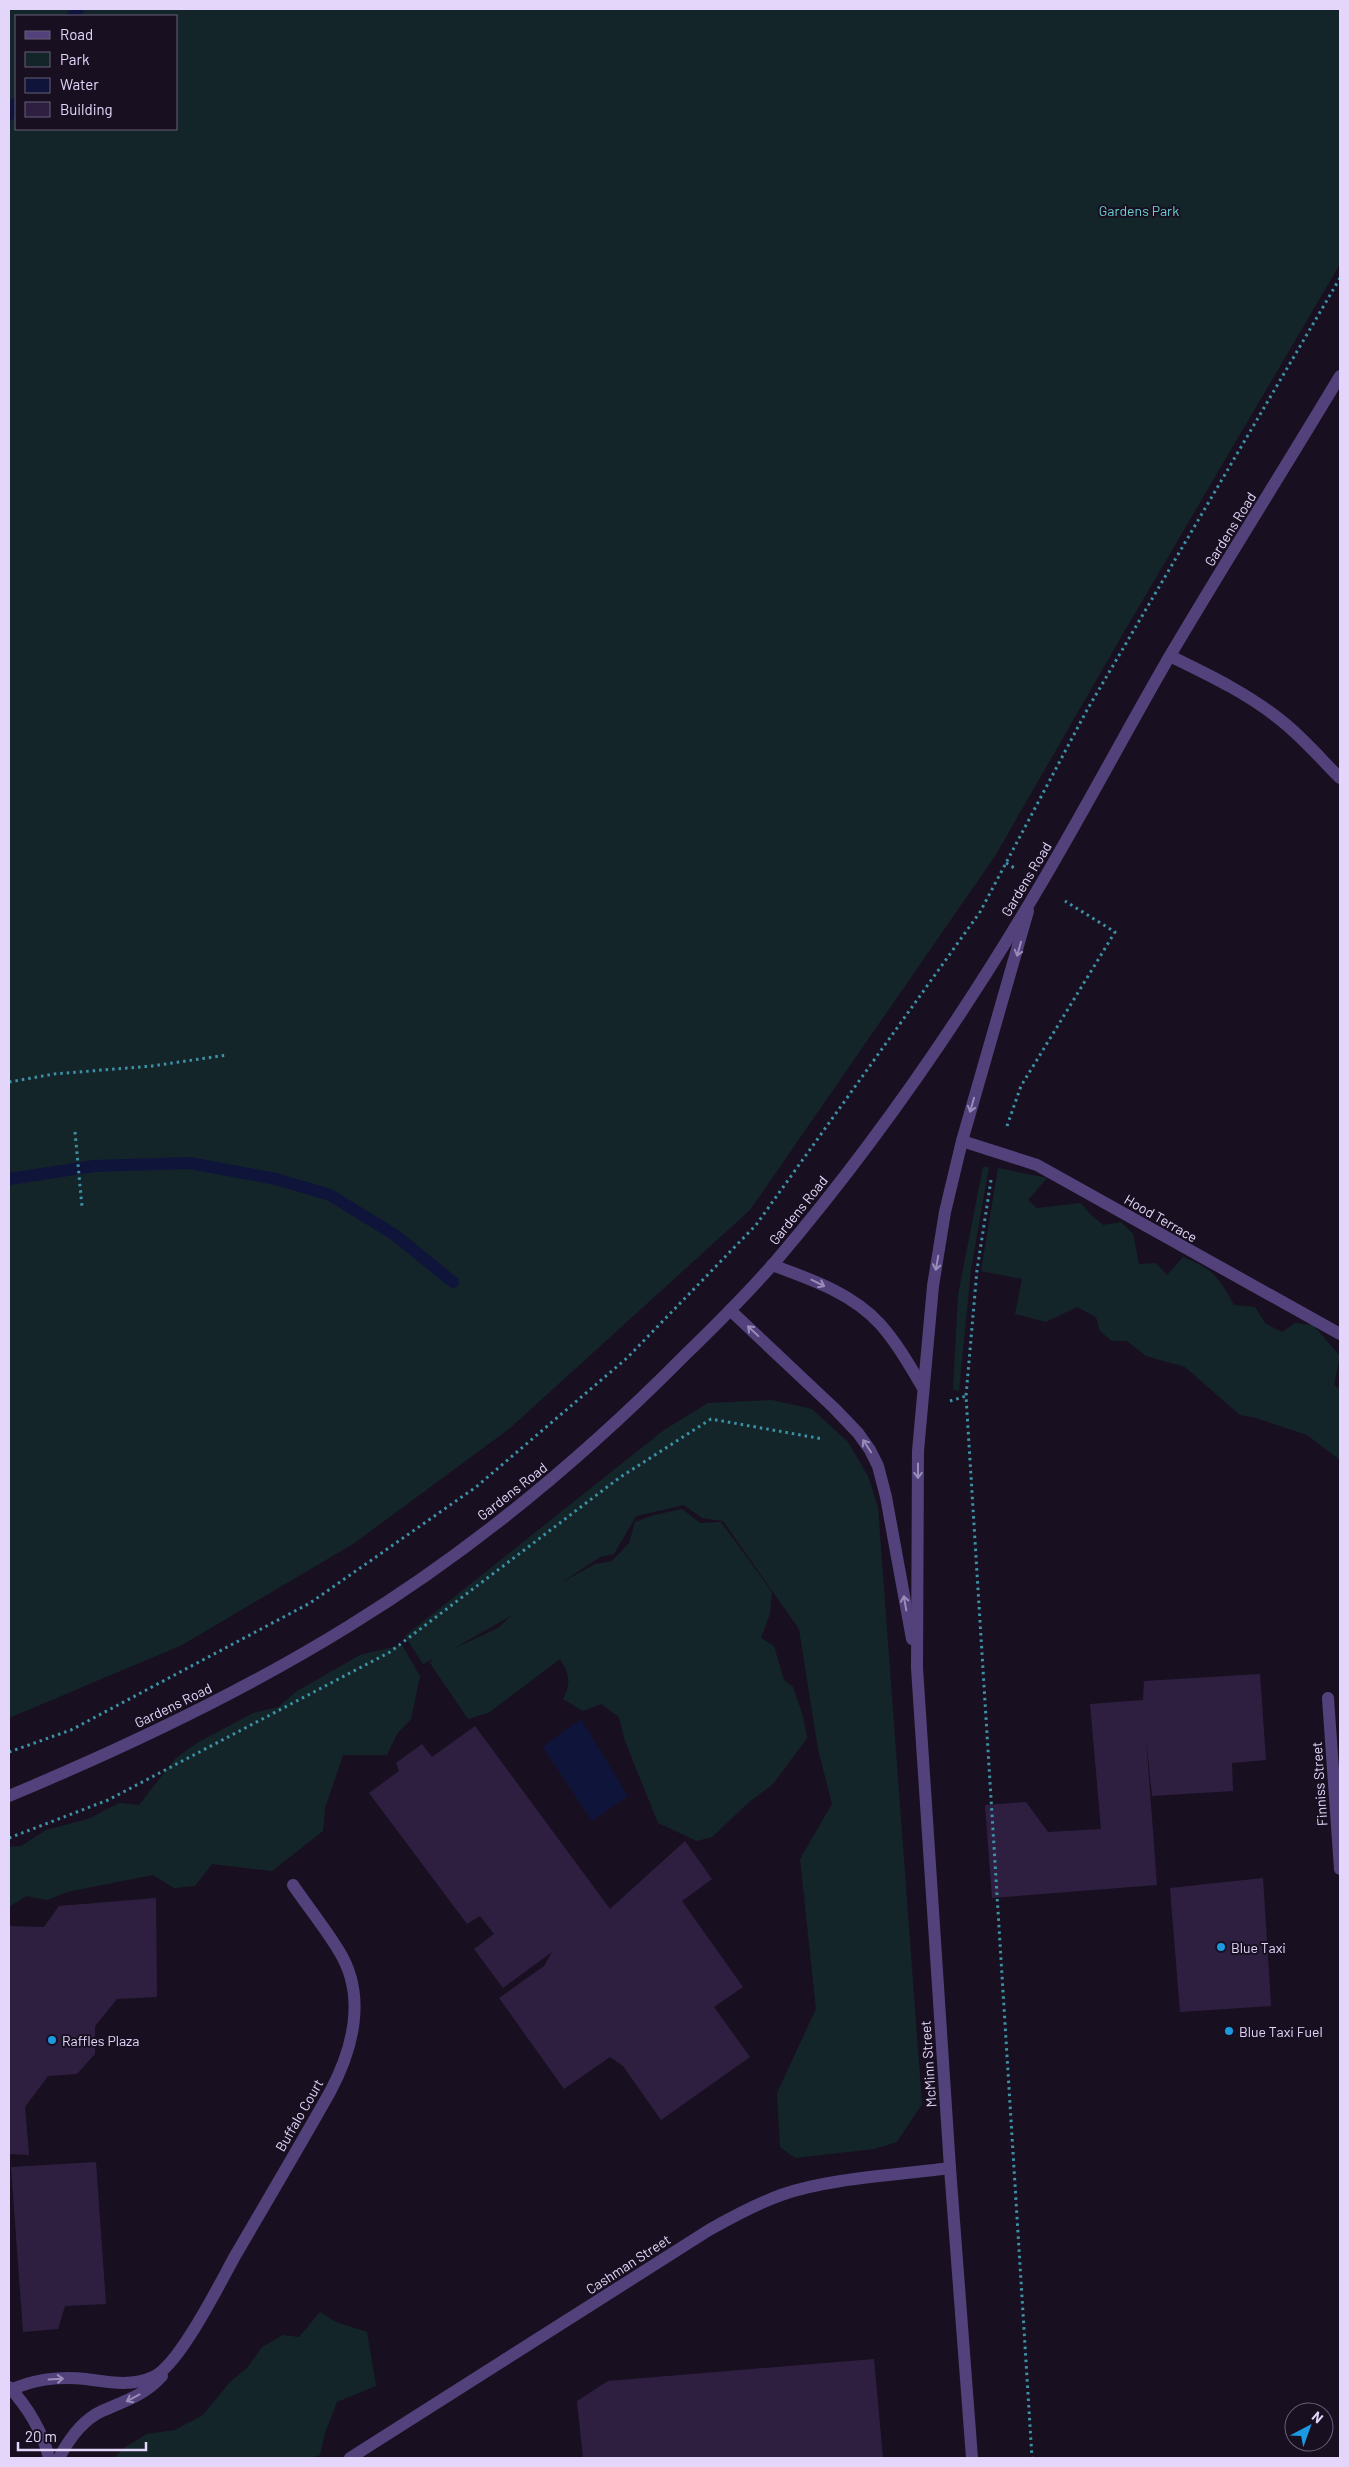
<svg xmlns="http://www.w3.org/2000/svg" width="1349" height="2467" font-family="Barlow,sans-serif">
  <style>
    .green { fill: #14252a; fill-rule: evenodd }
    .water { fill: #0f143b }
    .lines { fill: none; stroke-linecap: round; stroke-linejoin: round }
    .stream { stroke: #0f143b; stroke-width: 12 }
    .building { fill: #2e1f40 }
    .path { stroke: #3d92a7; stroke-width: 3; stroke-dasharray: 2.5 4; stroke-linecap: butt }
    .minor { stroke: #52417b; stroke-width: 12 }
    .oneway { stroke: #9a8cba }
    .poi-dot { fill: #1b99e1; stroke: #181021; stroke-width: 2 }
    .labels { text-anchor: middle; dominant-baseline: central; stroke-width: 4; stroke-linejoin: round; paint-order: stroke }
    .park-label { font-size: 14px; fill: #6ad0d1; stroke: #181021 }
    .street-label { font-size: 14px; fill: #e3d6fa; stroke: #181021 }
    .poi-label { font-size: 14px; fill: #e3d6fa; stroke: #181021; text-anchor: start }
  </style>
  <rect width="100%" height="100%" fill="#181021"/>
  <g class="green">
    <path d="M9 9H1340V264L1124 632 995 856 750 1210 509 1429 353 1544 182 1645 9 1718ZM176 16V129H16V16Z"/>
    <path d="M983 1167H989L971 1269 959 1391 953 1390 958 1295Z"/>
    <path d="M998 1168 1047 1178 1028 1200 1037 1208 1081 1203 1090 1214 1103 1225 1121 1222 1133 1234 1139 1264 1156 1263 1167 1275 1183 1257C1213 1269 1218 1276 1234 1305L1255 1307 1265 1323 1282 1332 1295 1323 1313 1325 1340 1356 1334 1385 1340 1389V1460L1307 1435 1256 1418 1240 1415 1185 1367 1146 1356 1127 1341H1112L1100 1331 1096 1317 1077 1307 1046 1322 1015 1314 1022 1279 981 1271Z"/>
    <path d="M772 1400 812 1409 848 1442 868 1476 878 1507 922 2104 897 2142 874 2149 795 2158 780 2147 777 2093 816 2009 800 1859 832 1804 818 1749 799 1629 723 1521 702 1518 684 1505 636 1516 614 1554 600 1557 561 1583 595 1564 612 1561 629 1543 635 1522 654 1515 682 1509 700 1523 721 1522 772 1592 770 1614 761 1638 774 1646 784 1680 793 1687 803 1716 807 1738 773 1784 748 1803 712 1837 697 1841 658 1823 625 1741 619 1717 601 1704 583 1711 563 1699C572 1683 569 1673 560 1659L490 1712 468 1719 430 1663 433 1659 423 1664 405 1636 664 1430 708 1403ZM512 1615 498 1628 453 1649Z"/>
    <path d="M402 1645 420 1676 411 1719 397 1734 387 1755H343L325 1808 323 1831 272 1871 212 1864 195 1886 174 1888 153 1875 67 1892 47 1900 26 1896 9 1907V1847L21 1846 46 1830 88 1819 119 1803 139 1805 175 1759 197 1743 253 1713 278 1707 297 1691 360 1655Z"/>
    <path d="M320 2312 336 2322 367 2332 376 2386 337 2402 325 2433 320 2455 311 2458H114L124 2448 147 2434 175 2430 203 2415 230 2382 248 2367 262 2347 283 2335 299 2337Z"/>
  </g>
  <path class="water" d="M581 1719 628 1796 592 1821 543 1747Z"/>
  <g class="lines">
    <g class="stream">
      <path d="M73 16 78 9"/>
      <path d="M9 115 16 103"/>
      <path d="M9 1179 94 1166 190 1163 276 1179 330 1195 395 1235 453 1282"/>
    </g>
  </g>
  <g class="building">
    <path d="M1260 1674 1266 1760 1232 1763 1233 1791 1152 1796 1146 1738 1157 1885 992 1898 985 1805 1026 1802 1048 1832 1101 1829 1090 1704 1143 1700 1144 1681Z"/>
    <path d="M475 1726 610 1909 685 1841 712 1879 682 1901 743 1987 714 2007 750 2057 661 2120 623 2066 610 2057 564 2089 499 1998 544 1966 552 1952 503 1988 474 1949 494 1934 480 1916 467 1924 369 1793 399 1771 396 1763 422 1744 432 1757Z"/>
    <path d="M1263 1878 1271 2006 1180 2012 1170 1888Z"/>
    <path d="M156 1898 157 1997 117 1999 95 2026V2054L77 2074 48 2076 25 2107 29 2155 9 2154V1926L44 1927 59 1906Z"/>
    <path d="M96 2162 106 2304 65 2306 58 2329 23 2332 11 2167Z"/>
    <path d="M874 2359 883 2458H583L577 2401 608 2381Z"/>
  </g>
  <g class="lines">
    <g class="path">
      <path d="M1006 863 1016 869"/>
      <path d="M9 1082 54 1074 152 1066 227 1055"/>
      <path d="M1007 1126 1021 1086 1115 932 1065 901"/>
      <path d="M75 1132 82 1207"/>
      <path d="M991 1180 977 1270 966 1396 1032 2458"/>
      <path d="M950 1401 966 1396"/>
      <path d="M9 1752 71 1730 310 1603 476 1487 627 1358 756 1225 980 912 1087 710 1340 278"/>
      <path d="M9 1838 108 1800 390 1652 619 1478 711 1419 823 1439"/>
    </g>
    <g class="minor">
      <path d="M1170 656C1209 675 1249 694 1283 722 1303 738 1321 759 1340 778"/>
      <path d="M962 1141 1037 1165 1340 1334"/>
      <path d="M772 1265C810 1279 852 1293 880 1324 897 1343 910 1366 923 1388"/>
      <path d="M730 1310 834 1408 858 1433 870 1450 878 1466 886 1497 912 1639"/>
      <path d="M1328 1698 1340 1869"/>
      <path d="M9 1796C126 1747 241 1693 349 1626 471 1551 583 1458 684 1356 715 1326 746 1295 775 1262 872 1148 958 1024 1035 894 1081 817 1123 737 1168 659 1224 564 1283 471 1340 376"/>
      <path d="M9 2387C27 2406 43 2432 49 2458"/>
      <path d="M9 2391C32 2379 61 2376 86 2379 108 2382 132 2387 153 2377 179 2366 220 2283 235 2256 267 2201 299 2147 330 2092 353 2049 367 1996 339 1951 325 1928 308 1907 293 1885"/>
      <path d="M59 2458C69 2439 82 2420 102 2411 125 2401 145 2395 162 2376"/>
      <path d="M350 2458 709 2230C732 2217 756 2204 781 2195 829 2178 898 2175 950 2168"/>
      <path d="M972 2458 950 2168 917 1668 918 1451 933 1286 945 1212 962 1141 1028 911"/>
    </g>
  </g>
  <defs><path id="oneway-shaft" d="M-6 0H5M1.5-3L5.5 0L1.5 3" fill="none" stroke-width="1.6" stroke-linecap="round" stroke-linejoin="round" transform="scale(1.25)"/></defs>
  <g class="oneway">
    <use href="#oneway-shaft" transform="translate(1019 949) rotate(106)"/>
    <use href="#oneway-shaft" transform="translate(972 1105) rotate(106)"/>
    <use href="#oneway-shaft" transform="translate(937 1263) rotate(100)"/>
    <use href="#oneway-shaft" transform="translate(818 1283) rotate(26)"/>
    <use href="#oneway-shaft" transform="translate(753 1331) rotate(-137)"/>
    <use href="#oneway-shaft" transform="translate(867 1446) rotate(-123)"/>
    <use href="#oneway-shaft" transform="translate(918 1471) rotate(90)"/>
    <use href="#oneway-shaft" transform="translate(905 1603) rotate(-100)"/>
    <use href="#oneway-shaft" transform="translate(56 2379) rotate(-3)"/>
    <use href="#oneway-shaft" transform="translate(133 2398) rotate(152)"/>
  </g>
  <g class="poi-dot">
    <circle cx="1221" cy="1947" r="5"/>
    <circle cx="1229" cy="2031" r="5"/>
    <circle cx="52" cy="2040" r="5"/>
  </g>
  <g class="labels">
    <g class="park-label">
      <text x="1139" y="210">Gardens Park</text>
    </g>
    <g class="street-label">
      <text transform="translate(1230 529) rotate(-58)">Gardens Road</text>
      <text transform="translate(1026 879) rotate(-59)">Gardens Road</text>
      <text transform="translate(798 1210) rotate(-51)">Gardens Road</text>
      <text transform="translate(1161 1218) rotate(30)">Hood Terrace</text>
      <text transform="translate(512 1491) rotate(-38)">Gardens Road</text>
      <text transform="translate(173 1705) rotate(-26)">Gardens Road</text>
      <text transform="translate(1319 1784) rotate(-94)">Finniss Street</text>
      <text transform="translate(928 2064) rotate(-94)">McMinn Street</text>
      <text transform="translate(299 2115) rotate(-60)">Buffalo Court</text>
      <text transform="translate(628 2264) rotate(-33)">Cashman Street</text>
    </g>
    <g class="poi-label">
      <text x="1231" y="1947">Blue Taxi</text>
      <text x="1239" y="2031">Blue Taxi Fuel</text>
      <text x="62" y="2040">Raffles Plaza</text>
    </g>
  </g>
  <rect width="1349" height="2467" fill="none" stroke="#e3d6fa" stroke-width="20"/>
  <rect x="15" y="15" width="162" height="115" fill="#181021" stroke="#695f78"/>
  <rect x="25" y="31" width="25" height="8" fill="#52417b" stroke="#695f78"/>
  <text x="60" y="40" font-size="15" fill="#e3d6fa">Road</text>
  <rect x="25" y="52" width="25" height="15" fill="#14252a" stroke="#695f78"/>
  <text x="60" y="65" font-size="15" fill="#e3d6fa">Park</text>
  <rect x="25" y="78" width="25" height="15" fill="#0f143b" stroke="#695f78"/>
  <text x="60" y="90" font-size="15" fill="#e3d6fa">Water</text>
  <rect x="25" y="102" width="25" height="15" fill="#2e1f40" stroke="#695f78"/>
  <text x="60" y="115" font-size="15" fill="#e3d6fa">Building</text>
  <g transform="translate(1309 2427) rotate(41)"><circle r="24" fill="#181021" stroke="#695f78"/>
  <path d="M0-4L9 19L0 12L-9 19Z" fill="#1b99e1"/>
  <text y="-8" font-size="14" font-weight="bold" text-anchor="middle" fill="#e3d6fa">N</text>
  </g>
  <path d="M18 2442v8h128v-8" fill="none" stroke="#e3d6fa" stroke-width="2.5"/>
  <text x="25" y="2442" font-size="15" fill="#e3d6fa" stroke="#181021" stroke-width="4" paint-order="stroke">20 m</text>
</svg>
